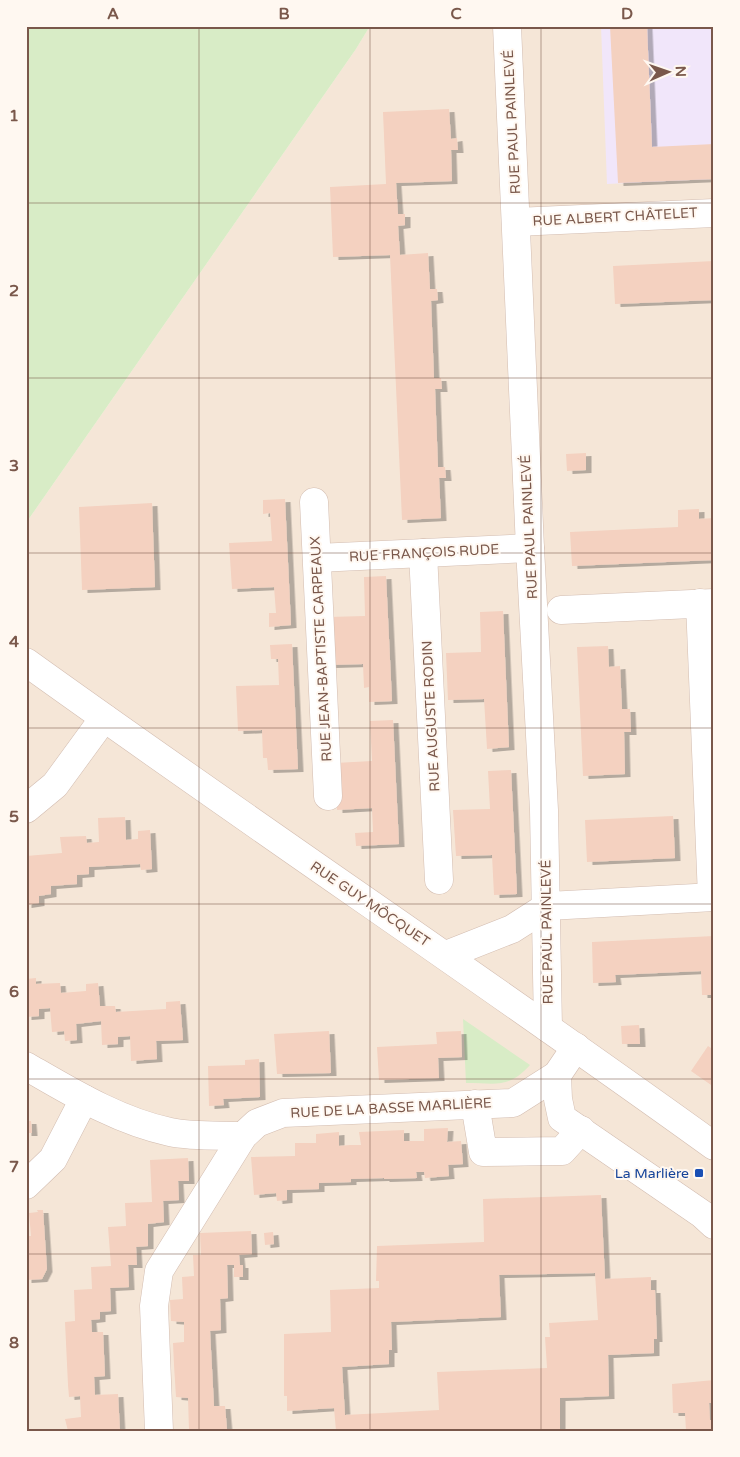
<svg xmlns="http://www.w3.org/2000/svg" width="740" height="1457" font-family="'Varela Round',sans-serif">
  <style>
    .residential { fill: #f5e6d7 }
    .education { fill: #f1e6fa }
    .green { fill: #d8ecc6 }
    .building { fill: #f4d1c0; fill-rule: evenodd; filter: url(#shadow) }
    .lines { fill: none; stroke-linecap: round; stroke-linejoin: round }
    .minor-casing { stroke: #d3bdb1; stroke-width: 29 }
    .minor { stroke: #fff; stroke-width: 28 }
    .grid { fill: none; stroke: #7a584b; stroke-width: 1; stroke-opacity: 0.55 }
    .transit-dot { fill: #1a4fb4; stroke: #fff8f1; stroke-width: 2 }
    .labels { text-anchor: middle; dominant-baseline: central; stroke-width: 4; stroke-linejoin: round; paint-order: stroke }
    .street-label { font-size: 14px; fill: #7a584b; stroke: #fff8f1 }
    .transit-label { font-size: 14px; fill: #164399; stroke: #fff8f1; text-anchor: end }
    .neatline { fill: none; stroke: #7a584b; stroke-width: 2 }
    .grid-label { font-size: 16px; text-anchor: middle; font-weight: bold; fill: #7a584b }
  </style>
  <defs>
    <filter id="shadow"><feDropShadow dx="5.5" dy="3" stdDeviation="0" flood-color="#0004"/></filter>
  </defs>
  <rect width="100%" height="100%" fill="#fdf4e9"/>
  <path class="residential" d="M370 26H714V1431H26V523L356 49Z"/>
  <path class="education" d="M601 26H714V179L607 184Z"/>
  <g class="green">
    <path d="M26 26H370L356 49 26 523Z"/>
    <path d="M463 1019 530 1065C508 1089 497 1083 466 1083Z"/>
  </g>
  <g class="building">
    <path d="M610 26H647L652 147 714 144V179L618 183Z"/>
    <path d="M449 109 451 139 457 138 458 150H451L452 181 396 183 398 214H405V225L398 226 400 255 428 253 430 289H437L438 300 431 301 434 378H441L442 389H435L438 467H445L446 478H439L441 518 402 520 390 255 333 257 330 187 386 184 383 112Z"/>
    <path d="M714 261V300L615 304 613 266Z"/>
    <path d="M586 453V470L567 471 566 454Z"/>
    <path d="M285 499 291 625 269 627V613H276L274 587 232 589 229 543 272 541 270 513 263 514V500Z"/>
    <path d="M152 503 155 587 82 590 79 507Z"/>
    <path d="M699 509V519L714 518V560L572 566 570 532 678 527V510Z"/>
    <path d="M386 576 392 701 369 702V687L364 688 363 664 330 665 328 617 365 616 364 577Z"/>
    <path d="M503 611 509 747 487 749 484 699 448 700 446 653 481 652 480 612Z"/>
    <path d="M292 644 298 769 268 770 267 758H263L262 730 238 731 236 686 279 685 278 659H271L270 645Z"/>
    <path d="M608 646 609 667 620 666 622 709H630L631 732H624L625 774 583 776 577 647Z"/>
    <path d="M393 720 399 844 356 846 355 833 373 832 372 808 337 810 335 763 372 761 370 721Z"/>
    <path d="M511 770 517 894 494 895 492 855 456 856 453 810 490 809 488 771Z"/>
    <path d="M673 816 675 858 587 862 585 820Z"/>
    <path d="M125 817 126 840 138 839V831L150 830 152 869 141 870 140 864 89 867V874L77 875V884L51 886V894L39 896V903L26 905V856L62 853 60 837 86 836 87 843 99 842 98 818Z"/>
    <path d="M714 936V995H702L701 971 615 975 616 982 593 983 592 942Z"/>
    <path d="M36 978V984L60 983 61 993 86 991V984L98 983 100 1006H115L116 1012 166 1009V1002L180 1001 183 1040 156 1041 157 1059 131 1061 130 1036 118 1037V1044L102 1045 101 1021 76 1024 77 1040 65 1041 64 1031 52 1032 50 1008 39 1009V1016L26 1017V979Z"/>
    <path d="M639 1025 640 1044H622L621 1026Z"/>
    <path d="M329 1031 331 1073 277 1074 274 1034Z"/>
    <path d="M461 1031 462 1057 438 1058 439 1078 379 1080 377 1047 437 1044 436 1032Z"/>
    <path d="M708 1046 714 1050V1087L691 1071Z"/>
    <path d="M259 1059 260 1097 223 1099 224 1105 209 1106 208 1066 245 1065V1060Z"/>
    <path d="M26 1121H31L32 1133H26Z"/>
    <path d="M448 1128 447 1142 461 1141 463 1164 448 1165 449 1176 425 1178 424 1172H416L417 1178 384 1179V1178L351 1179V1182L319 1183V1189L287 1190V1200L277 1201 276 1193 254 1195 251 1157 295 1156V1143H316V1134L339 1132V1146L350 1145H361L359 1132 404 1130V1141H424V1129Z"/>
    <path d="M188 1158 189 1181H178L179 1200 163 1201 164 1222 148 1224V1246L136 1247 137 1265H128L129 1287 110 1288 111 1311 100 1312V1319L91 1320 92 1332H103L105 1376 94 1377 95 1395 118 1394 120 1431H68L65 1419 81 1417 80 1396 69 1397 68 1385 65 1322 75 1321 74 1290 92 1289 91 1267 111 1266 108 1227 126 1226 125 1203 152 1202 150 1160Z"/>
    <path d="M601 1195 605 1279 651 1277V1290H655L657 1339H654V1353L608 1355 609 1396 560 1398V1431H336L334 1408 287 1411V1396H284V1334L331 1332 330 1290 379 1288V1281H376L377 1246 484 1242 483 1199ZM595 1273 598 1320 549 1323 550 1337H545L547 1368 437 1372 439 1410 345 1415 342 1367 389 1364V1350H392L391 1322 501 1317 499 1275Z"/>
    <path d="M37 1210H43L47 1269 42 1279 26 1280V1236H31L29 1213 38 1212Z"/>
    <path d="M251 1231 252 1254 239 1255 240 1265H243V1277H234V1265H227L228 1298 220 1299 221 1330 210 1331 214 1406H225L227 1429 189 1431 188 1398 176 1397 174 1365 173 1343 184 1342V1322L171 1321 170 1300 183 1299 182 1277 194 1276 193 1255H201L200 1233Z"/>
    <path d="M273 1232 274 1244 265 1245 264 1233Z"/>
    <path d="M714 1380V1403H709L710 1420H714V1431H686L685 1413H673L672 1384Z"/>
  </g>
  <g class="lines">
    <defs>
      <g id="minor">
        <path d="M507 26 530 548 544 810 548 1028"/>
        <path d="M516 222 714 213"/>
        <path d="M314 502 328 796"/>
        <path d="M423 553 439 880"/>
        <path d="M317 558 530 548"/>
        <path d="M700 603 712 897"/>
        <path d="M561 610 714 603"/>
        <path d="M26 662C254 826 487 982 714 1146"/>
        <path d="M26 809 55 785 104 718"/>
        <path d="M548 906 714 897"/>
        <path d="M446 955 512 929 548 906"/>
        <path d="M26 1066C71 1092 118 1121 170 1132 194 1137 219 1135 243 1136"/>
        <path d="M557 1075 558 1099 562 1118 702 1214 714 1225"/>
        <path d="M475 1104 483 1152 562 1151 581 1130"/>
        <path d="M26 1185 53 1159 84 1099"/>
        <path d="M159 1431 154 1306 159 1271 243 1136 257 1123 283 1113 513 1103 557 1075 576 1047"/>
      </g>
    </defs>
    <use href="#minor" class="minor-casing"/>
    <use href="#minor" class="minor"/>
  </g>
  <path class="grid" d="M199 26V1431M370 26V1431M541 26V1431M26 203H714M26 378H714M26 553H714M26 728H714M26 904H714M26 1079H714M26 1254H714"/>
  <rect class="transit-dot" x="694" y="1168" width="10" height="10" rx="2.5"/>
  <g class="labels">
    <g class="street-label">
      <text transform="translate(512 122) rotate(-93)">RUE PAUL PAINLEVÉ</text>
      <text transform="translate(615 217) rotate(-3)">RUE ALBERT CHÂTELET</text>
      <text transform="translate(529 527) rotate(-93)">RUE PAUL PAINLEVÉ</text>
      <text transform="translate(424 553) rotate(-3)">RUE FRANÇOIS RUDE</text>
      <text transform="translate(321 649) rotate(-93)">RUE JEAN-BAPTISTE CARPEAUX</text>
      <text transform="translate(431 716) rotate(-93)">RUE AUGUSTE RODIN</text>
      <text transform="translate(370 904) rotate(34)">RUE GUY MÔCQUET</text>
      <text transform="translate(547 932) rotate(-91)">RUE PAUL PAINLEVÉ</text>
      <text transform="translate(391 1108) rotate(-3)">RUE DE LA BASSE MARLIÈRE</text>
    </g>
    <g class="transit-label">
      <text x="689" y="1173">La Marlière</text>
    </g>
  </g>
  <rect width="740" height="1457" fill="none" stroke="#fff8f1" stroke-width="55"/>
  <g transform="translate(668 72) rotate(88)" stroke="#fff8f1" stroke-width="4" paint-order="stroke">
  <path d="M0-4L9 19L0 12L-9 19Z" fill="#7a584b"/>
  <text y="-8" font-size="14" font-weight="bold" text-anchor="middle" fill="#7a584b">N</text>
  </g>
  <rect x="28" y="28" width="684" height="1402" class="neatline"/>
  <g class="grid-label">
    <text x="113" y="19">A</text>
    <text x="284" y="19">B</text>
    <text x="456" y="19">C</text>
    <text x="627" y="19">D</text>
    <text x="14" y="121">1</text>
    <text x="14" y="296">2</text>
    <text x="14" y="471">3</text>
    <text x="14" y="647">4</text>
    <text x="14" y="822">5</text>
    <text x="14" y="997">6</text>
    <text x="14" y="1172">7</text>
    <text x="14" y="1348">8</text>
  </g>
</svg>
